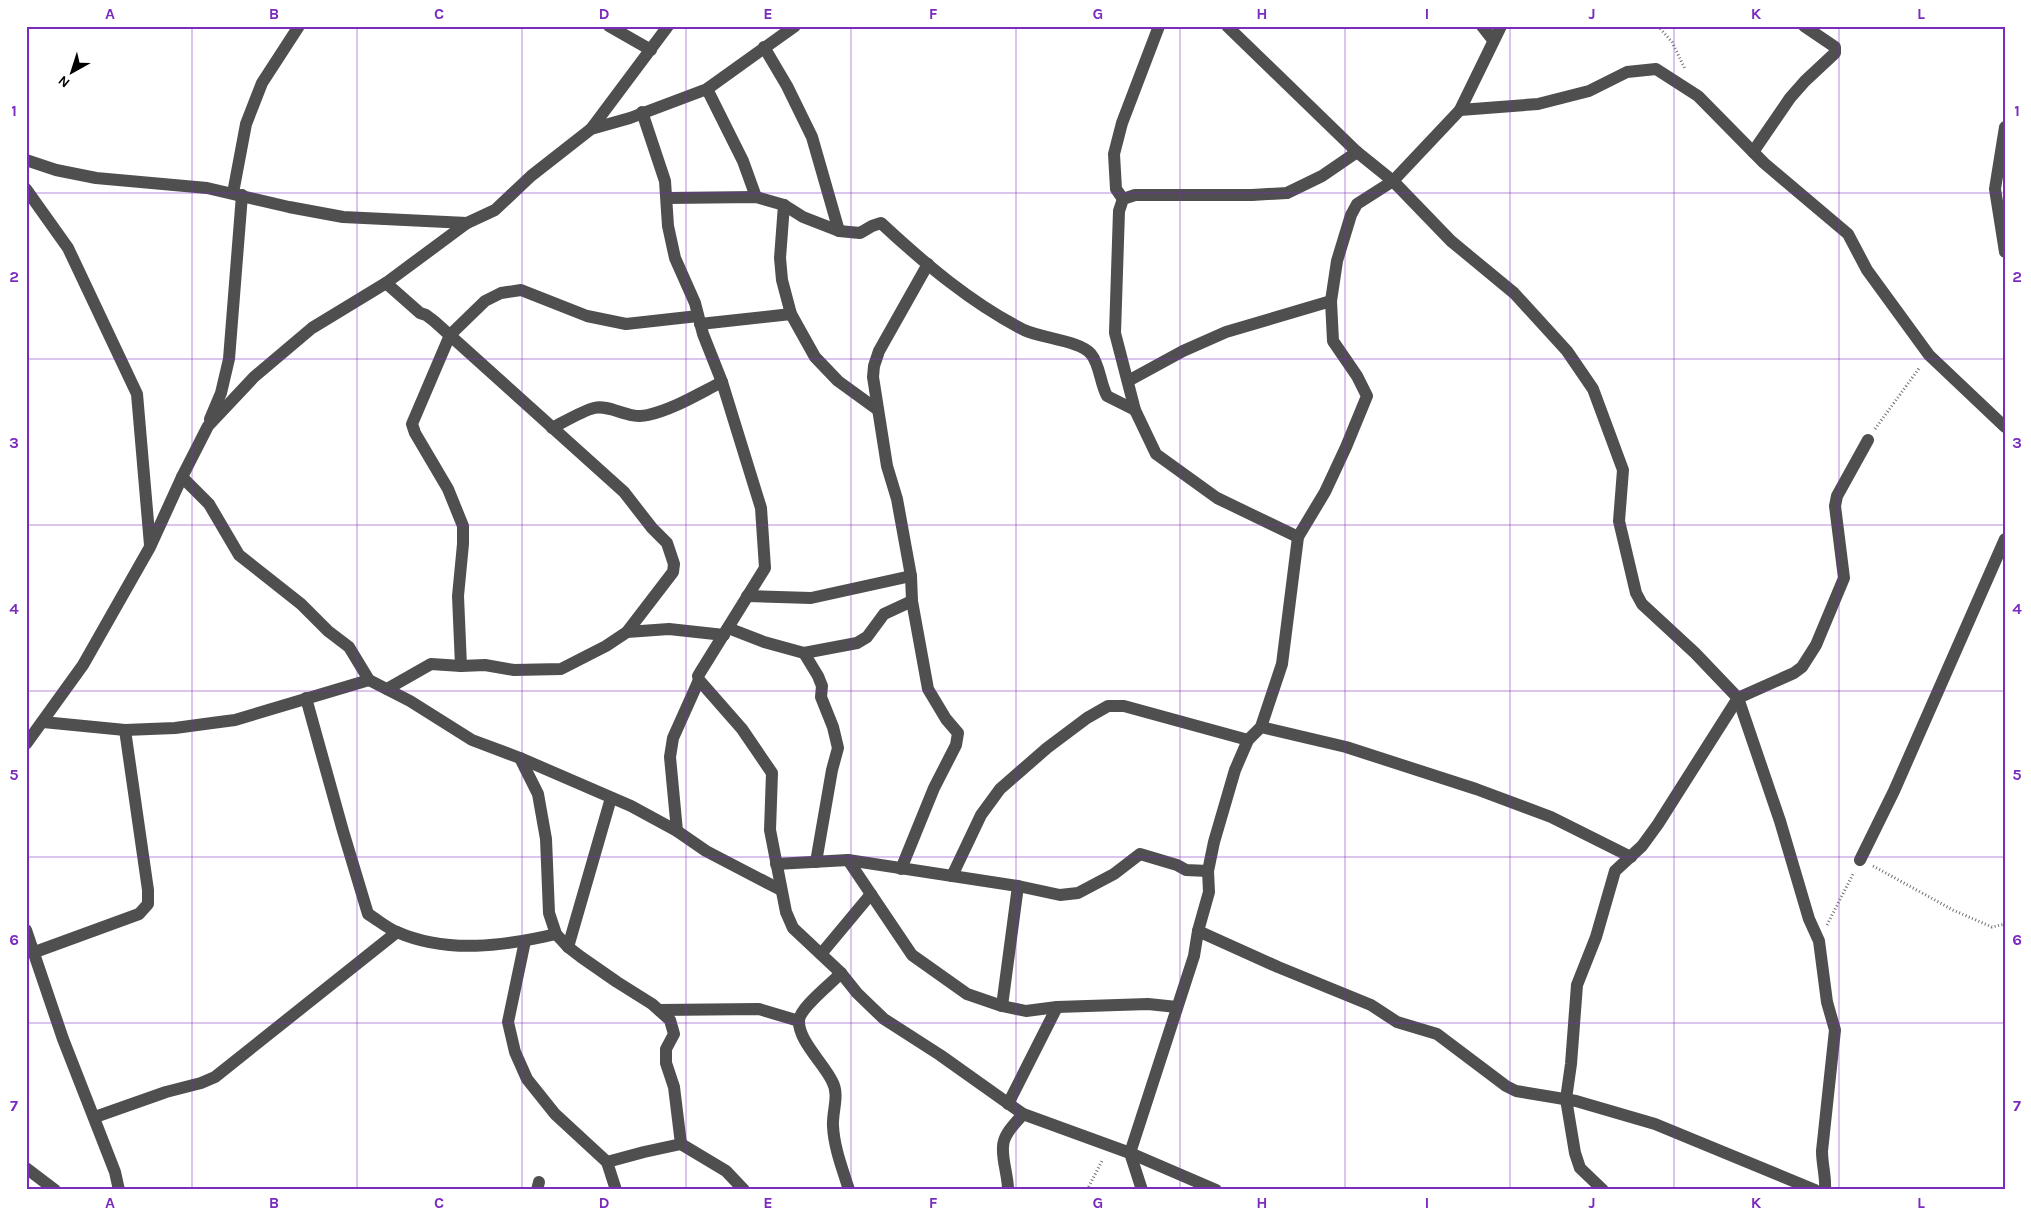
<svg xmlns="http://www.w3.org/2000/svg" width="2031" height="1216" font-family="Karla,sans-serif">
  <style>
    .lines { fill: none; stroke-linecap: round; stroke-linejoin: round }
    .path { stroke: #717171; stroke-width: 3; stroke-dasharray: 1 2.5; stroke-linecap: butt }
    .minor { stroke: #4f4f4f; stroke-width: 12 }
    .grid { fill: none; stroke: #7b2cbf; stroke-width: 1; stroke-opacity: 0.55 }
    .neatline { fill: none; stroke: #7b2cbf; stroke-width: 2 }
    .grid-label { font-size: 16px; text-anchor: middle; font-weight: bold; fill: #7b2cbf }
  </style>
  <rect width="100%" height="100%" fill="#fff"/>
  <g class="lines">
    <g class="path">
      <path d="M1658 26 1672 42 1685 69"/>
      <path d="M1875 429 1920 367"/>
      <path d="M1873 866 1953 910 1992 927 2005 924"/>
      <path d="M1827 925 1854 872"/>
      <path d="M1087 1190 1103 1159"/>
    </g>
    <g class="minor">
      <path d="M609 26 651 50"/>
      <path d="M1227 26 1357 152 1393 181 1451 241 1514 293 1567 351 1593 389 1623 470 1619 521 1636 593 1642 604 1695 653 1738 698 1780 821 1809 919 1819 941 1827 1002 1835 1030 1822 1151C1822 1165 1826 1176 1825 1190"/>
      <path d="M1482 26 1493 40"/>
      <path d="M764 47 787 86 812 137 839 231"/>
      <path d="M707 89 743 161 756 197"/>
      <path d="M1460 110 1538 104 1589 91 1627 72 1656 69 1698 96 1764 163 1848 234 1867 270 1929 355 2005 427"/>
      <path d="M642 112 665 181 668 226 675 258 695 303 703 334 722 382 761 508 765 568 701 671 698 676 699 680 742 729 772 773 770 830 786 912 793 928 841 973 857 993 884 1019 940 1055 1023 1114 1130 1153 1216 1190"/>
      <path d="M2005 127 1995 189 2005 252"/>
      <path d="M591 129 668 26"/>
      <path d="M1753 152 1790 98 1805 81 1835 53V47L1804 26"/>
      <path d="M26 160 56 170 96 178 207 188 289 207 343 217 467 223"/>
      <path d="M26 189 68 248 137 394 150 545"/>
      <path d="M233 193 246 124 262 83 299 26"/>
      <path d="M667 198 756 197 784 205 803 217 839 231 860 233 872 226 881 223C924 263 971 303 1024 330 1041 338 1081 341 1091 354 1100 365 1100 383 1107 396L1135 410"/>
      <path d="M1123 199 1116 189 1114 154 1122 123 1159 26"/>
      <path d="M784 205 780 258 782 280 791 314 815 357 838 381 878 410"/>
      <path d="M386 283 420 313 426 315 434 321 624 492 652 528 667 543 674 564 673 572 627 632"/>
      <path d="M700 324 791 314"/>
      <path d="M1128 381 1183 351 1226 332 1331 301"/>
      <path d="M210 419 221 393 229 359 242 195"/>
      <path d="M552 428C564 422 582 411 594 408 611 404 628 420 648 415 674 409 698 394 722 382"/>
      <path d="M182 477 209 504 239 555 301 604 328 631 349 647 369 680 410 701 472 740 520 758 631 806 677 831 706 851 781 890"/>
      <path d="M1298 537 1217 498 1156 454 1135 410 1115 333 1119 211 1123 199 1135 195H1252L1287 193 1322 176 1357 152"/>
      <path d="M747 596 811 598 911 576"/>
      <path d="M728 628 764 642 804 653 857 643 867 637 884 614 912 601"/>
      <path d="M804 653 818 676 822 686 821 697 833 727 838 748 832 770 816 862"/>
      <path d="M461 666 458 596 463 544V526L448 489 415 433 412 424 450 335 485 301 501 293 521 290 587 316 626 324 698 316"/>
      <path d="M387 689 431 664 461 666 485 665 514 670 561 669 606 646 627 632 669 629 724 635"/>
      <path d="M306 698 343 831 368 914C378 920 387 928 397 932 447 954 505 946 556 934"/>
      <path d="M43 722 125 730 175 728 212 723 235 720 369 680"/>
      <path d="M1261 727 1346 747 1476 789 1551 817 1631 857"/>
      <path d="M26 744 83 665 150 547 182 477 208 426 254 377 312 328 386 283 467 223 495 210 531 176 591 129 630 118 707 89 795 26"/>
      <path d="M520 758 538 794 546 839 549 913 556 934 568 947 581 957 617 982 652 1004 670 1020 674 1034 666 1049V1063L674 1087 681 1144"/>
      <path d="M677 831 670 757 673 738 699 680"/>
      <path d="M848 860 912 955 967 994 1002 1006 1026 1011 1057 1007 1148 1004 1177 1007"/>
      <path d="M1860 860 1894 791 2005 539"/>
      <path d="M776 864 848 860 1018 886 1060 895 1078 893 1114 874 1140 854 1177 865 1186 870 1208 871"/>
      <path d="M901 869 934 788 956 745 958 733 946 719 928 689 912 601 911 576 897 499 887 466 873 377 874 366 879 351 928 264"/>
      <path d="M952 876 981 815 1000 789 1047 748 1087 718 1108 706H1124L1248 740"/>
      <path d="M26 930 63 1039 115 1172 119 1190"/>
      <path d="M1198 931 1278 967 1371 1005 1397 1022 1437 1034 1506 1086 1516 1091 1576 1101 1655 1124 1815 1190"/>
      <path d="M525 941 508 1022 515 1052 527 1079 555 1114 607 1162"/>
      <path d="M568 947 611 798"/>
      <path d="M35 952 139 914 148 904V890L125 730"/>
      <path d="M821 954 871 894"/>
      <path d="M841 973C831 984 799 1008 799 1021 798 1040 824 1064 832 1081 840 1095 832 1111 833 1126 834 1148 843 1170 849 1190"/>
      <path d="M1002 1006 1018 886"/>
      <path d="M659 1010 759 1009 799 1021"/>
      <path d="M1008 1104 1057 1007"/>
      <path d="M95 1117 166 1092 201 1083 215 1077 397 932"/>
      <path d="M26 1168 55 1190"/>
      <path d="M537 1190 539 1182"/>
      <path d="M616 1190 607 1162 644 1152 681 1144 726 1171 744 1190"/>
      <path d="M1008 1190C1008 1175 1002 1161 1003 1147 1003 1134 1016 1123 1023 1114"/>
      <path d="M1142 1190 1130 1153 1194 956 1198 931 1209 892 1208 871 1214 842 1235 770 1248 740 1261 727 1282 664 1298 537 1325 492 1346 447 1367 396 1357 376 1333 341 1331 301 1337 261 1351 215 1357 204 1393 181 1460 110 1501 26"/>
      <path d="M1603 1190 1580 1168 1575 1153 1566 1099 1571 1064 1577 985 1596 937 1615 871 1642 846 1658 824 1738 698 1794 673 1802 667 1816 645 1844 578 1835 506 1837 496 1868 440"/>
    </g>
  </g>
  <path class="grid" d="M192 26V1190M357 26V1190M522 26V1190M686 26V1190M851 26V1190M1016 26V1190M1180 26V1190M1345 26V1190M1510 26V1190M1674 26V1190M1839 26V1190M26 193H2005M26 359H2005M26 525H2005M26 691H2005M26 857H2005M26 1023H2005"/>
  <rect width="2031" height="1216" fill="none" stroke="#ffffff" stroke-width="55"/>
  <g transform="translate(72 72) rotate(219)" stroke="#ffffff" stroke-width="4" paint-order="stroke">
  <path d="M0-4L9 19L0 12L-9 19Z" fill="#000000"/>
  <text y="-8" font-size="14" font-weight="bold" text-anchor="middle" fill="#000000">N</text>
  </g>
  <rect x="28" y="28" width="1976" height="1160" class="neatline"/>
  <g class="grid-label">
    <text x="110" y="19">A</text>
    <text x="274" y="19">B</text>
    <text x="439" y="19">C</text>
    <text x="604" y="19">D</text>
    <text x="768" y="19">E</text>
    <text x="933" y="19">F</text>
    <text x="1098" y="19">G</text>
    <text x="1262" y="19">H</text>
    <text x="1427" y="19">I</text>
    <text x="1592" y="19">J</text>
    <text x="1756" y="19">K</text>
    <text x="1921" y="19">L</text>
    <text x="14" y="116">1</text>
    <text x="2017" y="116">1</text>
    <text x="14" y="282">2</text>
    <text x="2017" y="282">2</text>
    <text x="14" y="448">3</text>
    <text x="2017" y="448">3</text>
    <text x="14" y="614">4</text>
    <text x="2017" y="614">4</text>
    <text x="14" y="780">5</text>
    <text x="2017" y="780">5</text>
    <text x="14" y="945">6</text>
    <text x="2017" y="945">6</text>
    <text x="14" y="1111">7</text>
    <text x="2017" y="1111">7</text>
    <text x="110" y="1208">A</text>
    <text x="274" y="1208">B</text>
    <text x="439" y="1208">C</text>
    <text x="604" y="1208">D</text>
    <text x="768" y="1208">E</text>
    <text x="933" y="1208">F</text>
    <text x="1098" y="1208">G</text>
    <text x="1262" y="1208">H</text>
    <text x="1427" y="1208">I</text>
    <text x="1592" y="1208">J</text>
    <text x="1756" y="1208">K</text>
    <text x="1921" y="1208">L</text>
  </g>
</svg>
